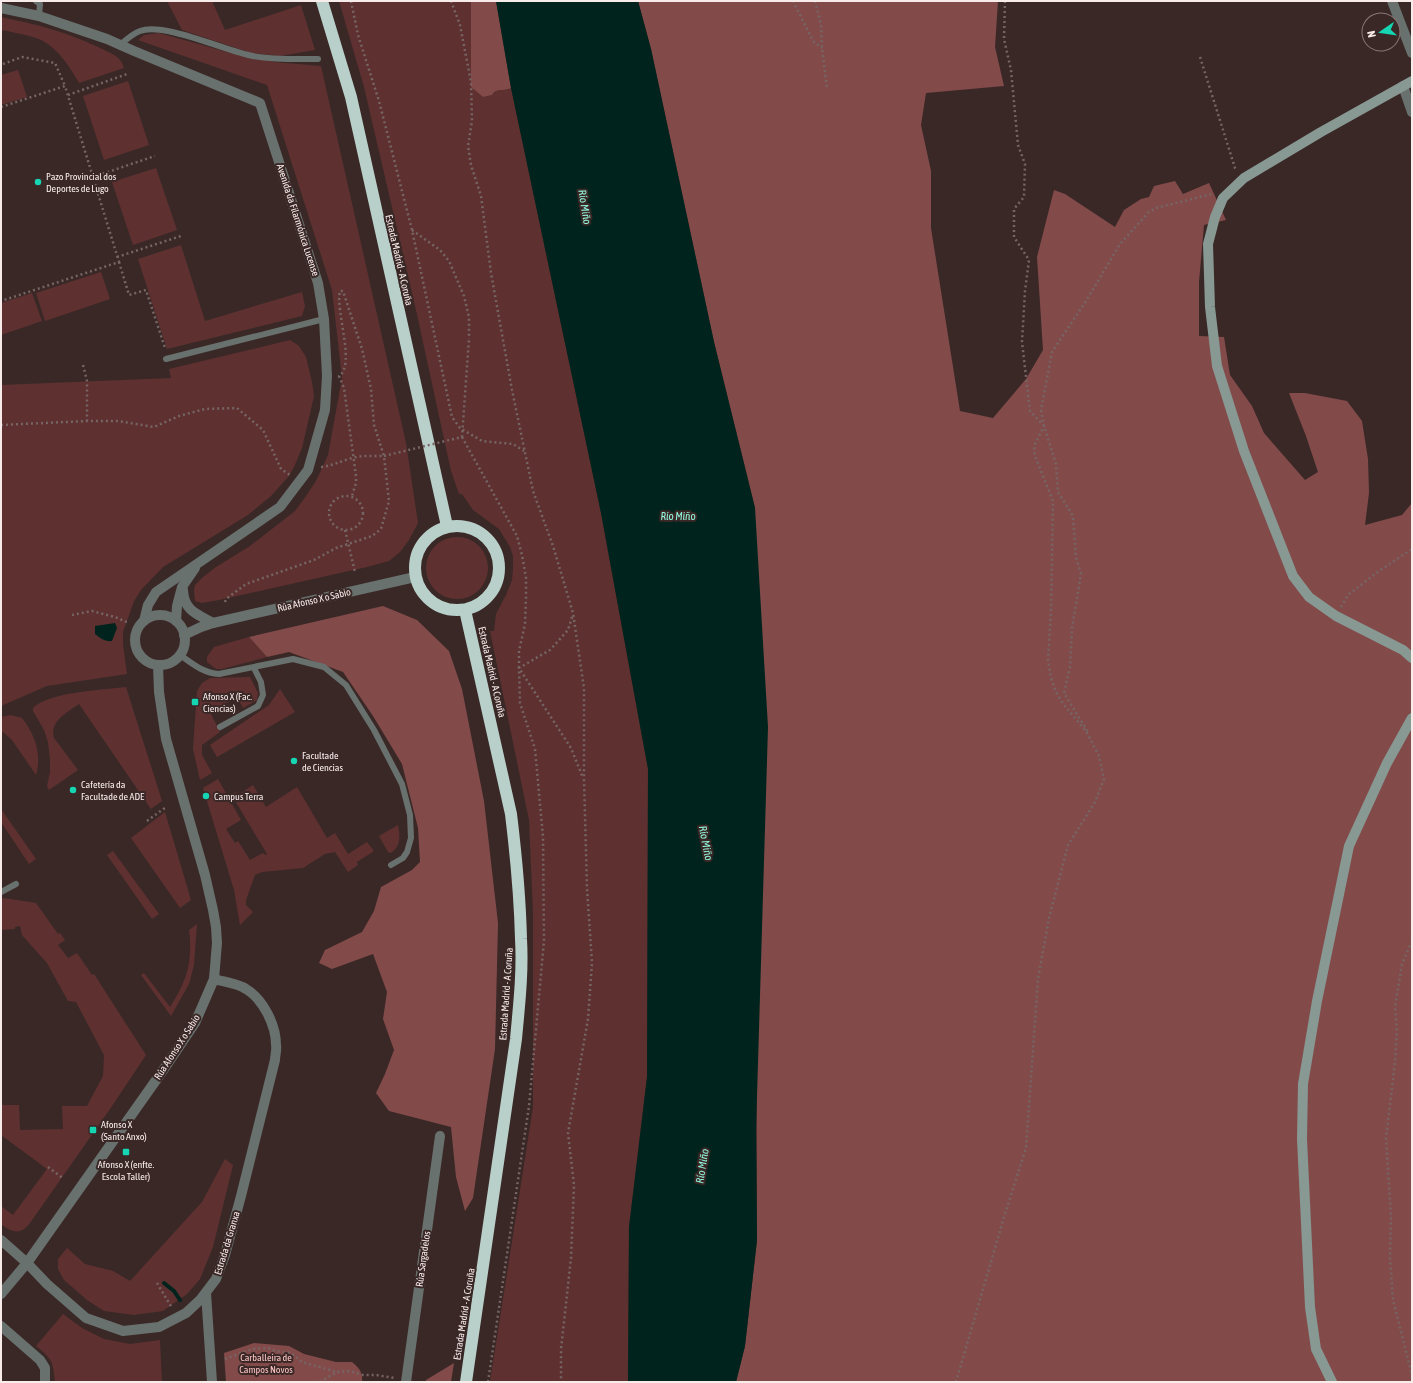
<svg xmlns="http://www.w3.org/2000/svg" width="1413" height="1383" font-family="'Asap Condensed',sans-serif">
  <style>
    .green { fill: #5e3130 }
    .forest { fill: #824b4a }
    .water { fill: #00241d }
    .lines { fill: none; stroke-linecap: round; stroke-linejoin: round }
    .stream { stroke: #00241d; stroke-width: 4 }
    .path { stroke: #766564; stroke-width: 2.5; stroke-dasharray: 2 3; stroke-linecap: butt }
    .lane { stroke: #68716e; stroke-width: 6 }
    .street { stroke: #68716e; stroke-width: 10 }
    .secondary { stroke: #889893; stroke-width: 10 }
    .highway { stroke: #b8d0c9; stroke-width: 12 }
    .path-bridge { stroke: #766564; stroke-width: 2.5; stroke-dasharray: 2 3; stroke-linecap: butt }
    .poi-dot { fill: #15d5b3; stroke: #3a2827; stroke-width: 1.5 }
    .labels { text-anchor: middle; dominant-baseline: central; stroke-width: 4; stroke-linejoin: round; paint-order: stroke }
    .poi-label { font-size: 10px; fill: #f8eceb; stroke: #3a2827; text-anchor: start }
    .street-label { font-size: 10px; fill: #f8eceb; stroke: #3a2827 }
    .park-label { font-size: 10px; fill: #fbc4c2; stroke: #3a2827 }
    .water-label { font-size: 11px; font-style: italic; fill: #93fbe0; stroke: #3a2827 }
  </style>
  <rect width="100%" height="100%" fill="#3a2827"/>
  <g class="green">
    <path d="M167 1H212L225 30 301 5 315 50 280 56 251 53 182 30Z"/>
    <path d="M339 1H471V87L483 97 492 95C496 87 504 92 511 88L601 513 648 769 647 1077 629 1227 628 1382H490L533 1107V913L529 820 490 631H494L496 614 506 595 512 580 513 569V556L510 547 499 529 473 510 462 494H459L451 471 416 310 364 87Z"/>
    <path d="M1 17C35 24 67 32 98 47 104 50 112 53 117 57 121 60 122 63 124 68L79 83C70 67 59 50 43 41 35 36 11 32 1 30Z"/>
    <path d="M159 33 227 52 274 62 321 66 406 443 418 523 409 540 400 552 389 561 367 567 219 600 202 603 195 601 194 590 195 585 202 578 216 567 250 546 295 511 306 496 316 481 328 455 342 378 332 290 267 85 138 40 144 35Z"/>
    <path d="M18 70 27 97 1 105V75Z"/>
    <path d="M128 81 149 145 104 160 83 96Z"/>
    <path d="M156 168 177 230 133 245 112 182Z"/>
    <path d="M181 245 205 321 302 292 305 306 302 316 167 349 138 259Z"/>
    <path d="M101 272 110 299 45 321 36 293Z"/>
    <path d="M32 293 42 321 1 335V303Z"/>
    <path d="M290 340 299 346 306 357 312 382 314 396 302 448 294 467 289 476 271 496 248 515 163 567 141 590 134 601 123 632V645L127 674 47 686 1 706V385L171 378 169 369Z"/>
    <circle cx="457" cy="568" r="31"/>
    <path d="M249 637 267 657 222 669H216L207 662V657L214 647Z"/>
    <path d="M250 677 258 693 257 700 243 708 237 697 210 712 220 732 202 745V755L212 773 200 780 193 749 197 691 202 683 210 678Z"/>
    <path d="M126 687 162 801 151 809 79 704C68 712 49 721 54 738L78 770 49 790 47 786 50 772V760L48 742 44 730 33 711V708C48 692 103 690 126 687Z"/>
    <path d="M280 689 295 712 217 757 210 745 269 705Z"/>
    <path d="M11 715 22 718C35 735 42 754 36 775L12 740 3 732 1 733V717Z"/>
    <path d="M218 779 241 820 226 829 235 843 238 841 250 860 263 853 265 855 267 854 231 794 236 792 238 795 253 785 266 807 297 787 327 838 335 833 348 854 367 842 374 851 357 862 358 865 348 872 335 852 325 854 303 868 262 872 255 875 246 900V905L253 912 240 925 234 890 203 788Z"/>
    <path d="M1 809 36 859 29 864 1 822Z"/>
    <path d="M165 812 191 900 180 908 131 838Z"/>
    <path d="M398 825C400 837 401 846 391 853L388 852 379 836Z"/>
    <path d="M113 851 159 914 152 919 107 855Z"/>
    <path d="M4 898 36 903 58 934 60 933 65 940 58 945 68 958 77 953 92 975 94 974 146 1055 110 1109 30 1223C21 1235 12 1233 1 1224V1206L13 1215 47 1169 1 1135V1105H19L20 1130 63 1129 62 1106H87L103 1076 104 1055 76 1002 68 1001 47 963 22 935 20 926 15 927V929L1 930V899Z"/>
    <path d="M197 924 194 965 189 984 171 1016 141 975 144 973 170 1007C187 981 193 961 189 930Z"/>
    <path d="M225 1159 233 1165 213 1247 200 1279 187 1294 163 1311 134 1315 104 1311 87 1300 64 1280 58 1269V1259L67 1248 85 1264 113 1271 130 1281 202 1202Z"/>
    <path d="M63 1314 82 1328 104 1339 130 1344 160 1340 162 1382H55C53 1361 52 1359 36 1346Z"/>
  </g>
  <g class="forest">
    <path d="M471 1H496L511 88C504 92 496 87 492 95L483 97 471 87Z"/>
    <path d="M638 1H998L995 47 1004 86 926 93 921 125 931 171V228L960 411 993 418 1026 379 1043 350 1037 257 1054 190 1065 194 1115 227 1124 210 1141 199 1149 197 1154 186 1175 181 1183 194 1209 183 1226 220 1204 225 1199 282V336L1224 337 1230 375 1252 406 1264 433 1305 480 1318 472 1306 436 1289 393H1305L1347 401 1362 421 1368 459 1369 493 1365 525 1402 515 1412 503V1382H736L745 1346 757 1240 755 508 714 342 651 49Z"/>
    <path d="M383 606 417 620 449 651 462 689 484 801 498 923 495 1049 473 1198 465 1211 456 1177 451 1127 389 1111 376 1093 385 1074 394 1050 383 1019 387 992 373 954 332 969 319 963 325 950 362 932 374 911 381 887 412 870 420 862 418 828 402 764 373 716 343 672 289 652 267 657 249 637Z"/>
    <path d="M254 1343 289 1346 304 1354 336 1362H352C359 1368 363 1372 362 1382H226L224 1353Z"/>
    <path d="M454 1363 451 1382H426V1380Z"/>
  </g>
  <g class="water">
    <path d="M496 1H638L651 49 714 342 755 508 768 727 756 1130 757 1240 745 1346 736 1382H628L629 1227 647 1077 648 769 601 513 511 88Z"/>
    <path d="M115 623 117 628 112 641C105 642 100 638 95 634V626Z"/>
  </g>
  <g class="lines">
    <path class="stream" d="M164 1283 174 1291 180 1300"/>
    <g class="path">
      <path d="M351 1 358 35 379 101 412 230 452 417 460 428 482 441 513 444 524 451"/>
      <path d="M451 1 460 25 471 82 472 121 468 146 471 165 481 196 491 273 512 390 533 491 553 546 573 613 584 688V779L587 888 592 963 588 1019 568 1133 574 1185 571 1258 561 1349V1382"/>
      <path d="M793 1 813 41 822 48"/>
      <path d="M815 1 821 25 822 48 827 88"/>
      <path d="M1005 1 1004 39 1011 70 1018 145 1025 164 1024 197 1014 209V237L1029 260 1025 291 1022 342 1030 411 1044 426 1056 464 1058 492 1073 516 1076 557 1081 574 1072 628 1070 667 1064 693 1088 732"/>
      <path d="M1200 57 1235 168 1237 170"/>
      <path d="M3 64 22 57 55 63 65 86"/>
      <path d="M68 95 127 74"/>
      <path d="M1 107 65 86 119 262 1 301"/>
      <path d="M93 177 155 156"/>
      <path d="M412 230 440 250 449 261 464 296 469 317V339"/>
      <path d="M117 257 181 236"/>
      <path d="M119 262 129 295 146 290 165 348"/>
      <path d="M83 365 87 381V421"/>
      <path d="M1 425 87 421H118L154 427 179 416 205 409 237 408 263 430 281 469 290 475"/>
      <path d="M462 437 517 536 522 555 526 578V598L525 624 519 651V668L571 748 583 778"/>
      <path d="M321 467C331 466 339 462 349 459 359 455 372 456 384 456"/>
      <circle cx="346" cy="513" r="17"/>
      <path d="M345 530 355 572"/>
      <path d="M225 602 226 599 246 584 314 560 336 548 372 536 381 529 389 501 384 456 374 425 371 389 362 349 345 297 343 291H340C335 310 356 365 339 376L344 388 356 476V483L352 496"/>
      <path d="M1341 607 1348 595 1379 571 1412 549"/>
      <path d="M72 615 92 611 115 617 129 623"/>
      <path d="M147 821 166 807"/>
      <path d="M1412 941 1402 964 1395 1007 1397 1031 1395 1062 1386 1138 1391 1217 1390 1258 1393 1300 1412 1375"/>
      <path d="M48 1167 64 1179"/>
      <path d="M157 1283 172 1308"/>
      <path d="M225 1359 252 1349 268 1348 276 1351 291 1353 302 1362 337 1372"/>
      <path d="M320 1382 337 1372 350 1371 363 1375H376L395 1378"/>
      <path d="M488 1382 529 1106 544 941 543 837 535 749 520 703 519 668 550 650 568 630 573 614"/>
      <path d="M956 1382 1004 1217 1026 1148 1038 979 1049 918 1068 845 1095 802 1104 779 1099 756 1086 731 1064 705 1056 692 1051 678 1048 660 1051 611 1053 501 1035 456 1034 446 1044 426 1041 410 1052 352 1086 301 1120 244 1149 212 1156 208 1212 194"/>
    </g>
    <g class="lane">
      <path d="M36 1 40 4 39 16"/>
      <path d="M120 45C126 40 132 34 140 31 164 22 226 51 253 56 275 60 296 59 318 59"/>
      <path d="M166 359 324 319"/>
      <path d="M180 655C193 664 203 673 219 674L293 659 324 667 346 685 374 730 402 784 410 815 411 838 407 852 403 858 391 865"/>
      <path d="M220 727 258 706 263 695 261 682 254 668"/>
      <path d="M1 892 16 884"/>
    </g>
    <g class="street">
      <path d="M1392 1 1412 53"/>
      <path d="M1 8 39 16 107 39 134 51 260 103 318 283 324 319 327 376 325 410 308 470 280 507 156 592 148 605 144 621"/>
      <path d="M1403 86 1412 112"/>
      <path d="M183 590C184 611 197 614 213 623"/>
      <circle cx="160" cy="640" r="25"/>
      <path d="M176 621 177 606 182 587 195 568"/>
      <path d="M184 635 201 627 213 623 415 577"/>
      <path d="M1 1240 27 1263 47 1284 86 1318 123 1331 159 1327 186 1313 200 1300 216 1279 225 1255 241 1196 275 1060C275 1055 277 1050 276 1045 276 1025 263 999 246 989 237 983 224 982 214 979"/>
      <path d="M206 1293 212 1382"/>
      <path d="M1 1294 27 1263 166 1066 195 1023 214 979 217 943 216 927 213 910 205 875 166 739 159 692 158 665"/>
      <path d="M1 1326 40 1360 45 1368V1382"/>
      <path d="M406 1382 440 1136"/>
    </g>
    <g class="secondary">
      <path d="M1412 81 1321 132 1244 178 1223 198 1215 217 1208 244 1210 307 1217 366 1244 451 1293 576 1309 597 1336 616 1403 650 1412 658"/>
      <path d="M1332 1382 1316 1349 1310 1307 1302 1139 1303 1084 1317 1001 1349 846 1387 763 1412 718"/>
    </g>
    <g class="highway">
      <path d="M322 1 351 97 447 526"/>
      <circle cx="457" cy="568" r="42"/>
      <path d="M465 610 511 814C516 855 520 897 521 939 523 972 519 1006 516 1039L466 1382"/>
    </g>
    <path class="path-bridge" d="M384 456 462 437 469 339"/>
  </g>
  <g class="poi-dot">
    <circle cx="38" cy="182" r="4"/>
    <rect x="191" y="698" width="8" height="8" rx="2"/>
    <circle cx="294" cy="761" r="4"/>
    <circle cx="73" cy="790" r="4"/>
    <circle cx="206" cy="796" r="4"/>
    <rect x="89" y="1126" width="8" height="8" rx="2"/>
    <rect x="122" y="1148" width="8" height="8" rx="2"/>
  </g>
  <g class="labels">
    <g class="poi-label">
      <text x="46" y="176">Pazo Provincial dos<tspan x="46" dy="12">Deportes de Lugo</tspan></text>
      <text x="203" y="696">Afonso X (Fac.<tspan x="203" dy="12">Ciencias)</tspan></text>
      <text x="302" y="755">Facultade<tspan x="302" dy="12">de Ciencias</tspan></text>
      <text x="81" y="784">Cafetería da<tspan x="81" dy="12">Facultade de ADE</tspan></text>
      <text x="214" y="796">Campus Terra</text>
      <text x="101" y="1124">Afonso X<tspan x="101" dy="12">(Santo Anxo)</tspan></text>
      <text x="126" y="1164" text-anchor="middle">Afonso X (enfte.<tspan x="126" dy="12">Escola Taller)</tspan></text>
    </g>
    <g class="street-label">
      <text transform="translate(298 220) rotate(72)">Avenida da Filarmónica Lucense</text>
      <text transform="translate(399 260) rotate(77)">Estrada Madrid - A Coruña</text>
      <text transform="translate(314 600) rotate(-13)">Rúa Afonso X o Sabio</text>
      <text transform="translate(492 672) rotate(77)">Estrada Madrid - A Coruña</text>
      <text transform="translate(506 994) rotate(-86)">Estrada Madrid - A Coruña</text>
      <text transform="translate(177 1047) rotate(-57)">Rúa Afonso X o Sabio</text>
      <text transform="translate(227 1243) rotate(-73)">Estrada da Granxa</text>
      <text transform="translate(423 1259) rotate(-82)">Rúa Sargadelos</text>
      <text transform="translate(464 1314) rotate(-81)">Estrada Madrid - A Coruña</text>
    </g>
    <g class="park-label">
      <text x="266" y="1357">Carballeira de<tspan x="266" dy="12">Campos Novos</tspan></text>
    </g>
    <g class="water-label">
      <text transform="translate(585 207) rotate(81)">Río Miño</text>
      <text x="678" y="516">Río Miño</text>
      <text transform="translate(706 843) rotate(79)">Río Miño</text>
      <text transform="translate(702 1166) rotate(-81)">Río Miño</text>
    </g>
  </g>
  <rect width="1413" height="1383" fill="none" stroke="#f8eceb" stroke-width="4"/>
  <g transform="translate(1381 32) rotate(257)"><circle r="19" fill="#3a2827" stroke="#867675"/>
  <path d="M0-3L7 15L0 10L-7 15Z" fill="#15d5b3"/>
  <text y="-6" font-size="11" font-weight="bold" text-anchor="middle" fill="#f8eceb">N</text>
  </g>
</svg>
